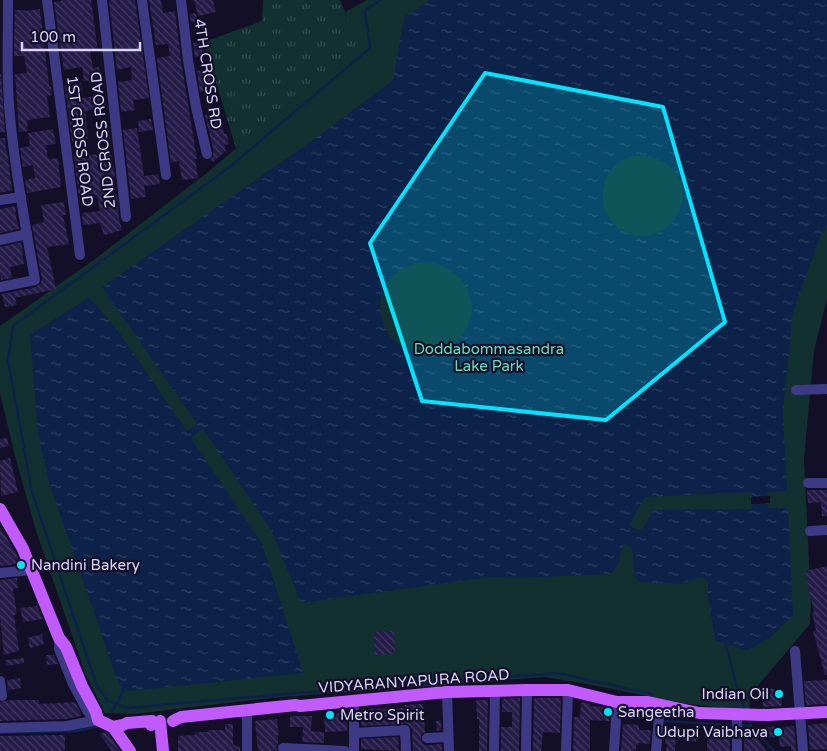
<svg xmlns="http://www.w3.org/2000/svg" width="827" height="751" font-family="'Varela Round',sans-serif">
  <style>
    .grass { fill: url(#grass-tufts) }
    .park { fill: #12302f }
    .water { fill: url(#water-ripples); fill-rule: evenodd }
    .pier { fill: #130f26 }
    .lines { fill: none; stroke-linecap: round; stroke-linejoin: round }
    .stream { stroke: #0c2248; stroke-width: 2.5 }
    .building { fill: url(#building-back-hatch) }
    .minor { stroke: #3d3a85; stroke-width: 10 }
    .major { stroke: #c25bff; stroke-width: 12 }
    .marked { fill: #00e5ff; fill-opacity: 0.2; stroke: #00e5ff; stroke-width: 4; stroke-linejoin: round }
    .poi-dot { fill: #00e5ff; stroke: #130f26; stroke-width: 2 }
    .labels { text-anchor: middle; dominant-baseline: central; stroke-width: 4.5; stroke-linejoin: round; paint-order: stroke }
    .street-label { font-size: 15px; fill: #d9d4ff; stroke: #130f26 }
    .park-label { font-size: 15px; fill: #5fe0c0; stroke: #130f26 }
    .poi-label { font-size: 15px; fill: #d9d4ff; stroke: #130f26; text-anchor: start }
  </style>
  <defs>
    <pattern id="grass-tufts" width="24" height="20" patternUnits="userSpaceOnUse" patternTransform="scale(1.25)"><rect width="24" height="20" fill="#12302f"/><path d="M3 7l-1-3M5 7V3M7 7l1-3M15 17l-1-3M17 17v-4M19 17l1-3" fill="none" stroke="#344d4e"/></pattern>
    <pattern id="water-ripples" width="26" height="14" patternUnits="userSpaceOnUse" patternTransform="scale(1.25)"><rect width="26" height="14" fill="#0c2248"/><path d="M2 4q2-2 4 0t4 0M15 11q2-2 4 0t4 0" fill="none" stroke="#2f4163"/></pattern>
    <pattern id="building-back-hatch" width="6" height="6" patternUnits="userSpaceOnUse" patternTransform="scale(1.25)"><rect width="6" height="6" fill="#241b47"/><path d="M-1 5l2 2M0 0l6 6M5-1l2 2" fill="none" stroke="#433b63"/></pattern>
  </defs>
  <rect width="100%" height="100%" fill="#130f26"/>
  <path class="grass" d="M263 0H340L359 45 236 149 204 42 262 21Z"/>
  <path class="park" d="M367 0H827V299L814 351 804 459 811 604 810 624 751 694 749 711 682 703 587 684 545 677 271 698 134 714 105 713 85 673 36 531 14 452 0 393V326L95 259 208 172 358 45 345 12Z"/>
  <path class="water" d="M430 0H827V225L819 240 793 312 783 414 787 491 767 492 768 508H788L793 615 770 638 746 651 715 640 708 595V582L701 577 681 584 640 582 635 579 632 548 625 544 623 545 619 563 611 574 520 578 491 577 301 603 271 530 203 429 191 438 262 543 303 673 130 691 119 685 49 482 38 434 30 335 89 297 116 328 187 431 197 424 102 287 313 140 393 80 404 17ZM638 155C673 155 696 188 675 218 670 227 660 233 650 235 599 245 581 166 638 155ZM424 262C461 263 486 303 462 335 455 344 445 350 433 352 373 362 357 270 424 262ZM752 492V509L653 510 642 529H635L629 525 645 497Z"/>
  <path class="pier" d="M770 496V503L751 504V497Z"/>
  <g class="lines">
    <g class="stream">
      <path d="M381 0 365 10 370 48 231 166 13 326 8 360 32 492 97 686 108 701 128 708 261 696 558 673 652 694V696"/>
      <path d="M727 641 726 645 739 695 745 710"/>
      <path d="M652 710V721H656"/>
      <path d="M112 711 119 700 124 688"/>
      <path d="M748 718 751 726"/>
      <path d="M662 721 734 725"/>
      <path d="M739 725 751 726 774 751"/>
      <path d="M0 733 77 731 100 726"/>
    </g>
  </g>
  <g class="building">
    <path d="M61 0H91L98 51 90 52 93 68 99 67 101 79 84 81 82 67 64 70 54 2 61 1Z"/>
    <path d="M109 0H135L149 98 133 100 135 110 121 112 118 82 132 80 131 67 117 70Z"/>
    <path d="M149 0H161L163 13 175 11 181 61 197 159H195L198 178 182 180 179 161 171 163 157 58 170 56 168 44 156 45Z"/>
    <path d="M194 0H213L216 12 198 16Z"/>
    <path d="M40 9 49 85 50 87H51L52 95 47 96 50 117 27 120 28 131 19 132 15 74 27 73 24 56H14L15 10H25V11Z"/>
    <path d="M196 13 197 21 191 22 190 14Z"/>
    <path d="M203 41 205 55 195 57 193 43Z"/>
    <path d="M208 69 213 89 200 92 197 71Z"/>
    <path d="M0 74H1L5 132 0 133Z"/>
    <path d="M81 82 83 98 104 95 106 108 85 111 88 139 72 141 65 85Z"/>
    <path d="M220 112 224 134H227L229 144 224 145 226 151 213 162 211 159 213 156 214 152 205 115Z"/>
    <path d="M151 119 153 130 139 132 138 121Z"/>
    <path d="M137 128 144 176 158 174 160 184 144 186 146 197 131 199 123 130Z"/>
    <path d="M53 129 56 144 46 145 48 159 58 158 61 187 27 193 25 180 35 178 33 165 23 167 20 148 30 146 28 133Z"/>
    <path d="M0 138H5L6 151 7 150 12 190 0 193Z"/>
    <path d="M111 153 115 178 112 179 114 195 117 194 119 218 122 230 104 235 100 223 83 225 82 213 100 211 97 195 79 197 74 156Z"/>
    <path d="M64 202 66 215H63L69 244 47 247 56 289 15 298 17 305 5 307 2 294 36 287 41 283 42 279 32 225 44 222 41 205Z"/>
    <path d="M15 206 16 213H15L19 229 0 233V209Z"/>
    <path d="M21 242 23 252H22L24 264 10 267 12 278 1 280 0 273V247Z"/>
    <path d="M7 438 9 446 0 448V439Z"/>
    <path d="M10 458 18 492 1 496 0 461Z"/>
    <path d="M807 490H827V516H822L821 502 808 503Z"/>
    <path d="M0 527 16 553 20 564 0 566Z"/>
    <path d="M827 566V675H825L813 631 816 630 812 613 814 612 805 571Z"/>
    <path d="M17 578 18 588 13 589 17 614 14 615 19 651 4 655 0 618V580Z"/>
    <path d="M37 606 43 619 23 622 20 608Z"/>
    <path d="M394 631 395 654 375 655 374 632Z"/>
    <path d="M42 634 44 644 30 648 28 638Z"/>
    <path d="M46 655H54L58 664 47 665Z"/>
    <path d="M24 658V663L6 666 5 660Z"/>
    <path d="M20 678 21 688 8 690 7 680Z"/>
    <path d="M827 680V704L806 705 804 681Z"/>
    <path d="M762 689H781L782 706 763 707Z"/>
    <path d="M520 698 519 751H501V727H512V712H502V699Z"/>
    <path d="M534 698H561L560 733 543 732 541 751H533Z"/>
    <path d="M11 700H39V704L75 702 81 713V716L66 719 0 721V702Z"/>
    <path d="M476 700H488L487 751H479V719H477Z"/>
    <path d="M581 702 590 704V706L602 707 610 709 609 721 590 720V751H573L574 717H580Z"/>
    <path d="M420 704H423L425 732 421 735V741L423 744 427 745 442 744V751H413L412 729 410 726 408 724 361 726V709L405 708V705Z"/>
    <path d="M340 713H347V731L325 732 324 715Z"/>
    <path d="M290 716H312L311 731 324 732V743L302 742 303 727H290Z"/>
    <path d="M277 719 279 735H278V743L276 747 277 751H258L255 721Z"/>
    <path d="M441 720V730L437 731 436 721Z"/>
    <path d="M827 723V749L810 750 808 725Z"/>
    <path d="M225 724H233V744L240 748V751H178V736L195 735V732H208V730H225Z"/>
    <path d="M623 724 639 725V730H651L650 744 638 743V745H636V751H621Z"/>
    <path d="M775 726V728L794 726 796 751H791V746L780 747 779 737 762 738V728Z"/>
    <path d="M719 727 730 728V751H707V741Z"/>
    <path d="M684 728 698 729 696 742 683 740Z"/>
    <path d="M744 730 755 734 766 751H744Z"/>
    <path d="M104 732 108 733 120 751H112L100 735Z"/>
    <path d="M65 735V751H0V736Z"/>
    <path d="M398 737 399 751 361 749V739Z"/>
    <path d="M666 737 676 738 675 751H666L667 744H665Z"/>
  </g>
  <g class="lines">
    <g class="minor">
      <path d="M47 0 80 255"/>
      <path d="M102 0 126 217"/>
      <path d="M142 0 166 175"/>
      <path d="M181 0 188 60 196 107 207 154"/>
      <path d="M0 200 21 197"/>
      <path d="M0 240 27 234"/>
      <path d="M0 287 35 280C26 229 16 177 11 126 6 84 8 42 8 0"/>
      <path d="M796 390 827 389"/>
      <path d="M808 483H827"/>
      <path d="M810 531 827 530"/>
      <path d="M0 573 31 570"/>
      <path d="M59 638V649L73 684 88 712 92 717 98 720"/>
      <path d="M795 651 803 751"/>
      <path d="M0 681 2 696"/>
      <path d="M447 692 449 751"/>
      <path d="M354 701V751"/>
      <path d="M247 716V751"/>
      <path d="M0 728 67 726 98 720"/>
      <path d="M354 733 405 730 406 751"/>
      <path d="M427 738 448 737"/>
      <path d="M283 748 345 751"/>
      <path d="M494 751 495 690"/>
      <path d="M526 751 527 690"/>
      <path d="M566 751 568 690"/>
      <path d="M614 751 617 702"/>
      <path d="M656 751 660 705"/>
      <path d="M737 751V714"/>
    </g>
    <g class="major">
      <path d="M0 509 23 549 59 638 66 647 82 686 96 712 98 720 113 727 123 725 127 723 152 721 151 725"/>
      <path d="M160 721 163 751"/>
      <path d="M173 721 181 717 296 705 300 706 447 692 527 690H568L617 702H648L699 713 767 715 827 712"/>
      <path d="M113 727 130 751"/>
    </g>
  </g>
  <path class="marked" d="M485 73 663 107 725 322 606 420 422 401 370 243Z"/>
  <g class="poi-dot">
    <circle cx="21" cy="565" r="5"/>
    <circle cx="779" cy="694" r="5"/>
    <circle cx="608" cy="712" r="5"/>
    <circle cx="330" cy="715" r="5"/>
    <circle cx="778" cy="732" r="5"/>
  </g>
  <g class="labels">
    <g class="street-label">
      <text transform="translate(208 74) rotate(81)">4TH CROSS RD</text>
      <text transform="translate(103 140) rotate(-96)">2ND CROSS ROAD</text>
      <text transform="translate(80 141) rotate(83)">1ST CROSS ROAD</text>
      <text transform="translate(414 681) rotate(-4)">VIDYARANYAPURA ROAD</text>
    </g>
    <g class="park-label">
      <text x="489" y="349">Doddabommasandra<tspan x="489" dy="17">Lake Park</tspan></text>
    </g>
    <g class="poi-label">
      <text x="31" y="565">Nandini Bakery</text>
      <text x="769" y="694" text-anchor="end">Indian Oil</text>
      <text x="618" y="712">Sangeetha</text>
      <text x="340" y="715">Metro Spirit</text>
      <text x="768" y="732" text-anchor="end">Udupi Vaibhava</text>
    </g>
  </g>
  <path d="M22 42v8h118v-8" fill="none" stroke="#d9d4ff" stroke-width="2.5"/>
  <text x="30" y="42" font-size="15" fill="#d9d4ff" stroke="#130f26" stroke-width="4" paint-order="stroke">100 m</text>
</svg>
